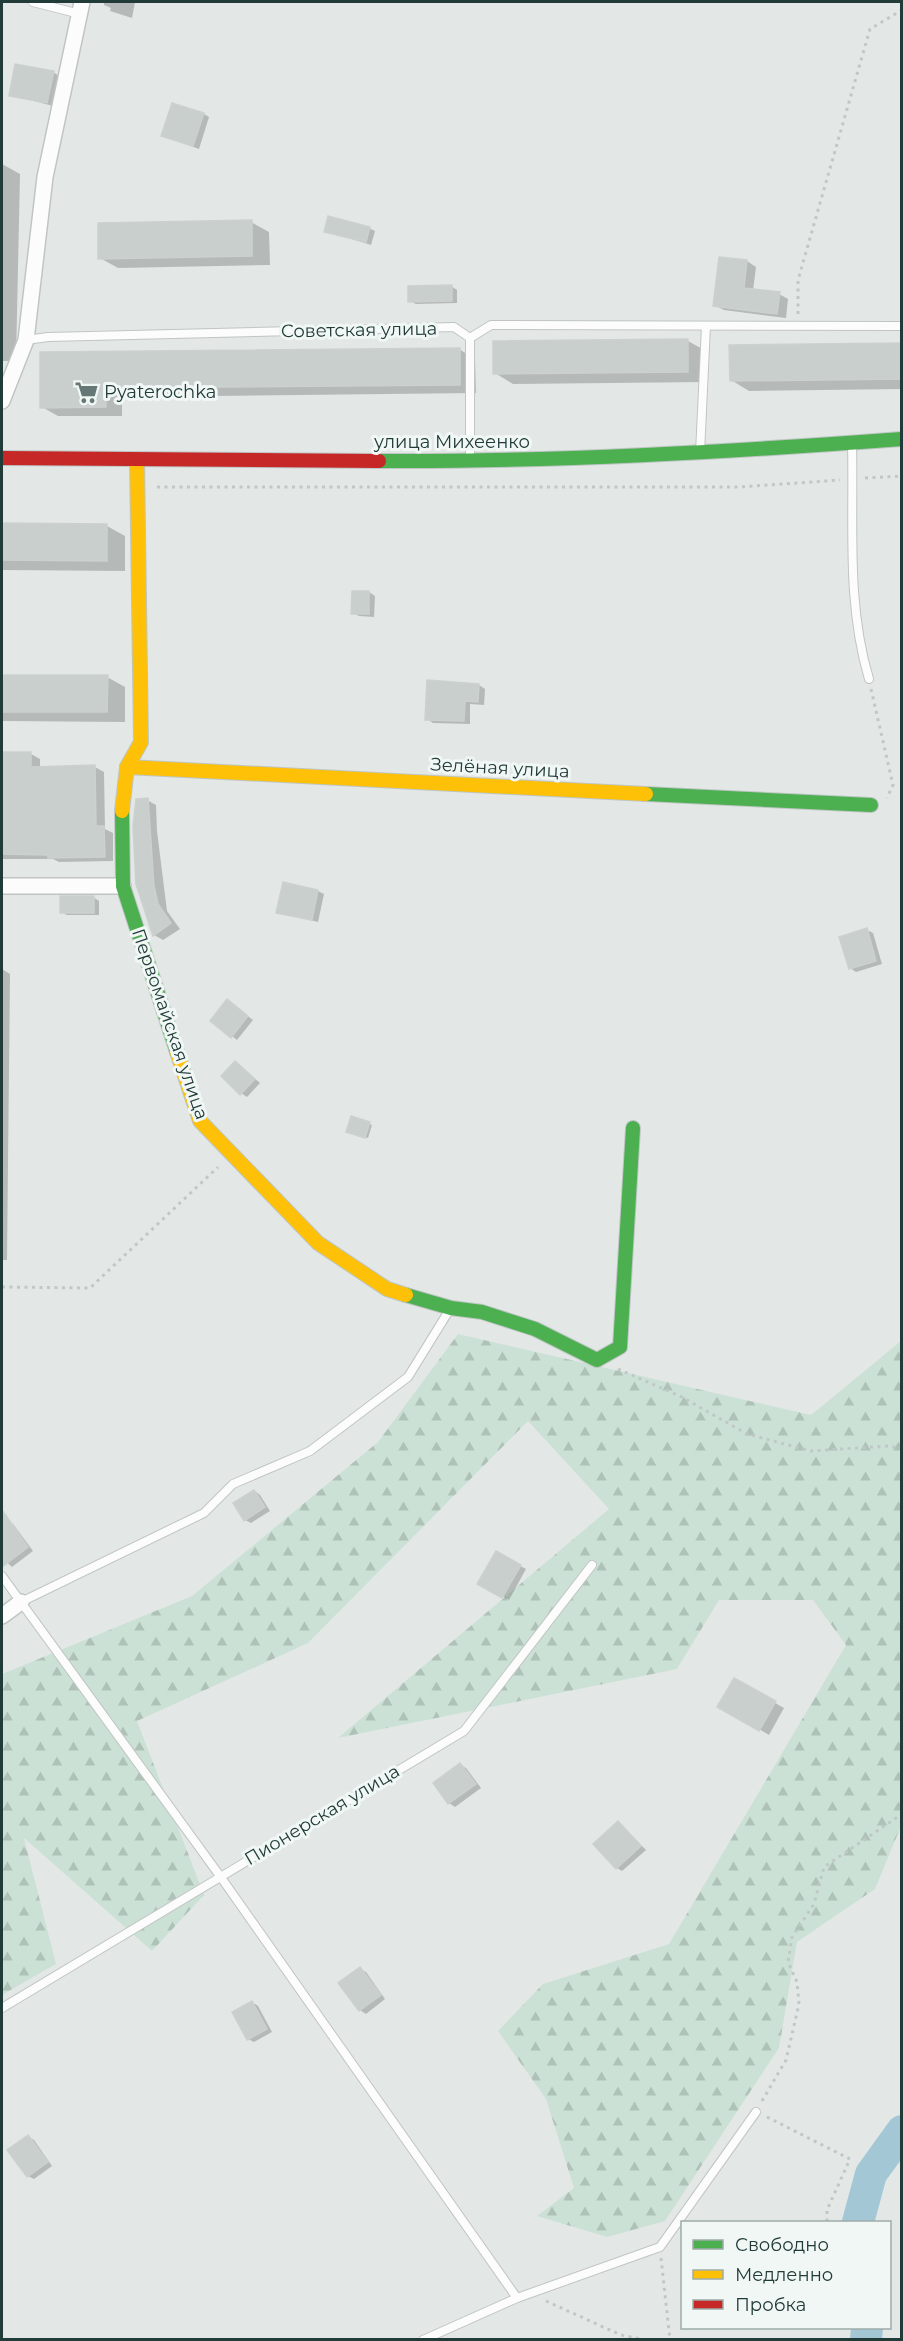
<svg xmlns="http://www.w3.org/2000/svg" width="903" height="2341" font-family="Montserrat,sans-serif">
  <style>
    .forest { fill: url(#forest-firs) }
    .shadow { fill: #0003 }
    .lines { fill: none; stroke-linecap: round; stroke-linejoin: round }
    .river { stroke: #a4c7d6; stroke-width: 32 }
    .building { fill: #c9cfcd; stroke: #ccd1d0; stroke-width: 1.5 }
    .lane-casing { stroke: #c0c5c4; stroke-width: 10 }
    .street-casing { stroke: #c0c5c4; stroke-width: 18 }
    .fast-casing { stroke: #bec6c4; stroke-width: 16 }
    .slow-casing { stroke: #bec6c4; stroke-width: 16 }
    .jam-casing { stroke: #bec6c4; stroke-width: 16 }
    .path { stroke: #c0c8c7; stroke-width: 3; stroke-dasharray: 3 4.5; stroke-linecap: butt }
    .lane { stroke: #fbfcfb; stroke-width: 8 }
    .street { stroke: #fbfcfb; stroke-width: 15 }
    .fast { stroke: #4caf50; stroke-width: 14 }
    .slow { stroke: #ffc107; stroke-width: 14 }
    .jam { stroke: #c62828; stroke-width: 14 }
    .labels { text-anchor: middle; dominant-baseline: central; stroke-width: 6; stroke-linejoin: round; paint-order: stroke }
    .street-label { font-size: 18px; fill: #213b38; stroke: #f0f7f5 }
    .poi-label { font-size: 18px; fill: #213b38; stroke: #f0f7f5; text-anchor: start }
  </style>
  <defs>
    <pattern id="forest-firs" width="22" height="20" patternUnits="userSpaceOnUse" patternTransform="scale(1.5)"><rect width="22" height="20" fill="#cce1d6"/><path d="M5 1l3.5 6h-7zM16 11l3.5 6h-7z" fill="#afc2b8"/></pattern>
  </defs>
  <rect width="100%" height="100%" fill="#e3e8e7"/>
  <path class="forest" d="M458 1334 811 1415 901 1341V1826L875 1889 797 1942 779 2048 665 2221 607 2237 537 2216 574 2188 546 2099 498 2031 543 1984 669 1944 846 1645 813 1600H719L677 1669 338 1738 609 1509 528 1421 308 1643 137 1721 204 1895 152 1951 24 1838 56 1964 2 1995V1674L192 1596 378 1442Z"/>
  <g class="shadow">
    <path d="M104 2H135L132 18 110 11 111 8 104 5Z"/>
    <path d="M53 72 59 76 53 106 11 95Z"/>
    <path d="M204 114 209 117 199 149 163 136Z"/>
    <path d="M2 164 20 174 16 361H2Z"/>
    <path d="M251 222 269 232 270 265 118 268 100 258Z"/>
    <path d="M369 228 375 231 371 245 326 231Z"/>
    <path d="M747 261 756 267 753 291 779 294 788 299 786 318 724 310 714 305Z"/>
    <path d="M451 286 457 290V303L416 304 410 301Z"/>
    <path d="M688 341 706 351V382L513 384 495 373Z"/>
    <path d="M902 344V389L749 391 731 380Z"/>
    <path d="M459 349 475 359 476 393 122 397V416H58L42 407 41 353Z"/>
    <path d="M2 525 107 526 125 536V571L2 570Z"/>
    <path d="M369 592 375 596 374 617 359 616 353 613Z"/>
    <path d="M2 676 107 677 125 687V722L2 721Z"/>
    <path d="M479 685 485 689 484 705 470 704V724L433 723 427 719Z"/>
    <path d="M2 754H31L40 759V768L95 767 104 772 105 829 113 833V861L59 862 53 859H2Z"/>
    <path d="M147 800 156 805 157 831 167 911 180 929 163 940 154 935Z"/>
    <path d="M318 891 324 894 318 922 278 912Z"/>
    <path d="M93 897 99 901V915H67L61 912Z"/>
    <path d="M867 930 873 933 882 964 856 972 850 968Z"/>
    <path d="M2 969 10 974 7 1260H2Z"/>
    <path d="M233 1005 253 1020 237 1040 232 1036Z"/>
    <path d="M236 1062 260 1083 247 1097 241 1093Z"/>
    <path d="M352 1118 372 1125 368 1138 351 1133Z"/>
    <path d="M255 1491 260 1495 270 1511 251 1523 245 1520Z"/>
    <path d="M7 1520 13 1524 33 1551 12 1567 2 1558V1524Z"/>
    <path d="M497 1553 526 1569 509 1600 480 1583Z"/>
    <path d="M735 1680 784 1708 769 1735 720 1706Z"/>
    <path d="M460 1765 466 1768 481 1788 455 1807 449 1803 435 1784Z"/>
    <path d="M619 1823 646 1850 622 1871 617 1868Z"/>
    <path d="M360 1969 366 1972 385 1999 366 2014 360 2010Z"/>
    <path d="M252 2002 258 2006 272 2032 254 2042 248 2039Z"/>
    <path d="M28 2137 34 2140 52 2166 34 2179 28 2176Z"/>
  </g>
  <g class="lines">
    <g class="river">
      <path d="M858 2222 871 2174 902 2131"/>
      <path d="M866 2340 867 2328"/>
    </g>
  </g>
  <g class="building">
    <path d="M15 64 54 71 47 103 9 96Z"/>
    <path d="M172 103 204 113 193 146 161 136Z"/>
    <path d="M328 216 370 227 366 242 324 232Z"/>
    <path d="M252 220V256L98 259V223Z"/>
    <path d="M719 257 747 260 744 288 780 292 777 314 713 306Z"/>
    <path d="M452 285V301L408 302V286Z"/>
    <path d="M688 339V372L493 374V341Z"/>
    <path d="M902 343V379L730 381 729 345Z"/>
    <path d="M460 348V385L106 388V407L40 408V352Z"/>
    <path d="M2 523 107 524V561L2 560Z"/>
    <path d="M352 591H369V614H351Z"/>
    <path d="M2 675H108L107 712H2Z"/>
    <path d="M427 680 479 684 478 702 465 701 464 721 425 720Z"/>
    <path d="M2 752H31V767L95 765 96 826H104L105 857 48 858V855L2 854Z"/>
    <path d="M148 798 154 886 158 904 171 923 153 936 136 884 133 826 136 799Z"/>
    <path d="M283 882 318 890 312 920 276 913Z"/>
    <rect x="60" y="896" width="34" height="17"/>
    <path d="M867 928 876 961 849 969 839 937Z"/>
    <path d="M227 999 248 1016 231 1038 210 1021Z"/>
    <path d="M235 1061 255 1079 240 1095 221 1076Z"/>
    <path d="M351 1116 370 1122 365 1138 346 1132Z"/>
    <path d="M254 1490 265 1507 244 1521 233 1503Z"/>
    <path d="M2 1510 28 1547 2 1567Z"/>
    <path d="M496 1551 521 1565 502 1598 477 1584Z"/>
    <path d="M734 1678 776 1701 759 1731 717 1707Z"/>
    <path d="M460 1763 476 1784 448 1804 433 1783Z"/>
    <path d="M618 1821 641 1846 616 1869 593 1844Z"/>
    <path d="M360 1967 381 1995 359 2011 338 1983Z"/>
    <path d="M252 2001 267 2029 247 2040 232 2012Z"/>
    <path d="M28 2135 48 2162 27 2177 7 2150Z"/>
  </g>
  <g class="lines">
    <defs>
      <g id="lane">
        <path d="M33 2 80 14"/>
        <path d="M26 340 48 337 454 327 470 338 491 325 902 326"/>
        <path d="M852 444C854 523 846 602 869 679"/>
        <path d="M700 453 706 326"/>
        <path d="M470 459V338"/>
        <path d="M2 1576 220 1876 517 2298"/>
        <path d="M21 1602 204 1513 233 1484 310 1451 408 1377 450 1309"/>
        <path d="M2 2008 464 1731 592 1565"/>
        <path d="M423 2340 517 2298 660 2247 756 2112"/>
      </g>
      <g id="street">
        <path d="M2 401 26 340 45 177 82 2"/>
        <path d="M2 886H123"/>
        <path d="M2 1616 21 1602"/>
      </g>
      <g id="fast">
        <path d="M379 461C554 462 728 452 902 439"/>
        <path d="M646 794 871 805"/>
        <path d="M122 811 123 886 177 1052"/>
        <path d="M406 1295 451 1308 482 1312 535 1329 597 1360 620 1347 633 1128"/>
      </g>
      <g id="slow">
        <path d="M127 767 646 794"/>
        <path d="M122 811 127 767 141 742 137 459"/>
        <path d="M177 1052 200 1121 318 1243 387 1289 406 1295"/>
      </g>
      <path id="jam" d="M2 458 379 461"/>
    </defs>
    <use href="#lane" class="lane-casing"/>
    <use href="#street" class="street-casing"/>
    <use href="#fast" class="fast-casing"/>
    <use href="#slow" class="slow-casing"/>
    <use href="#jam" class="jam-casing"/>
    <g class="path">
      <path d="M798 314V280L870 29 902 10"/>
      <path d="M865 478 902 476"/>
      <path d="M157 487H740L840 480"/>
      <path d="M871 689 893 785 887 798"/>
      <path d="M2 1287 90 1288 218 1167"/>
      <path d="M618 1369 682 1397 747 1434 811 1451 888 1446 902 1449"/>
      <path d="M762 2101 786 2060 799 2004 797 1982 788 1962 792 1937 814 1904 824 1867 902 1814"/>
      <path d="M767 2117 850 2159 827 2210V2222"/>
      <path d="M661 2258 670 2340"/>
      <path d="M546 2301 621 2335 645 2340"/>
    </g>
    <use href="#lane" class="lane"/>
    <use href="#street" class="street"/>
    <use href="#fast" class="fast"/>
    <use href="#slow" class="slow"/>
    <use href="#jam" class="jam"/>
  </g>
  <defs>
    <symbol id="supermarket-bare" viewBox="-9 -9 18 18"><path d="M-6-5.5h2.5l.6 2H6L4.5 2H-2.5L-4.4-4H-6ZM-1.5 3.2a1.3 1.3 0 1 0 .1 0ZM3 3.2a1.3 1.3 0 1 0 .1 0Z" fill="#657875" stroke="#f0f7f5" stroke-width="2.5" paint-order="stroke"/></symbol>
  </defs>
  <g fill-rule="evenodd">
    <use href="#supermarket-bare" x="70" y="376" width="33" height="33"/>
  </g>
  <g class="labels">
    <g class="street-label">
      <text transform="translate(359 330) rotate(-1)">Советская улица</text>
      <text x="452" y="442">улица Михеенко</text>
      <text transform="translate(500 768) rotate(3)">Зелёная улица</text>
      <text transform="translate(170 1024) rotate(71)">Первомайская улица</text>
      <text transform="translate(322 1815) rotate(-31)">Пионерская улица</text>
    </g>
    <g class="poi-label">
      <text x="104" y="392">Pyaterochka</text>
    </g>
  </g>
  <rect width="903" height="2341" fill="none" stroke="#213b38" stroke-width="6"/>
  <rect x="681" y="2221" width="210" height="108" fill="#f0f7f5" stroke="#9daca9" stroke-width="1.5"/>
  <rect x="693" y="2240" width="30" height="9" fill="#4caf50" stroke="#9daca9" stroke-width="1.5"/>
  <text x="735" y="2251" font-size="18" fill="#213b38">Свободно</text>
  <rect x="693" y="2270" width="30" height="9" fill="#ffc107" stroke="#9daca9" stroke-width="1.5"/>
  <text x="735" y="2281" font-size="18" fill="#213b38">Медленно</text>
  <rect x="693" y="2300" width="30" height="9" fill="#c62828" stroke="#9daca9" stroke-width="1.5"/>
  <text x="735" y="2311" font-size="18" fill="#213b38">Пробка</text>
</svg>
